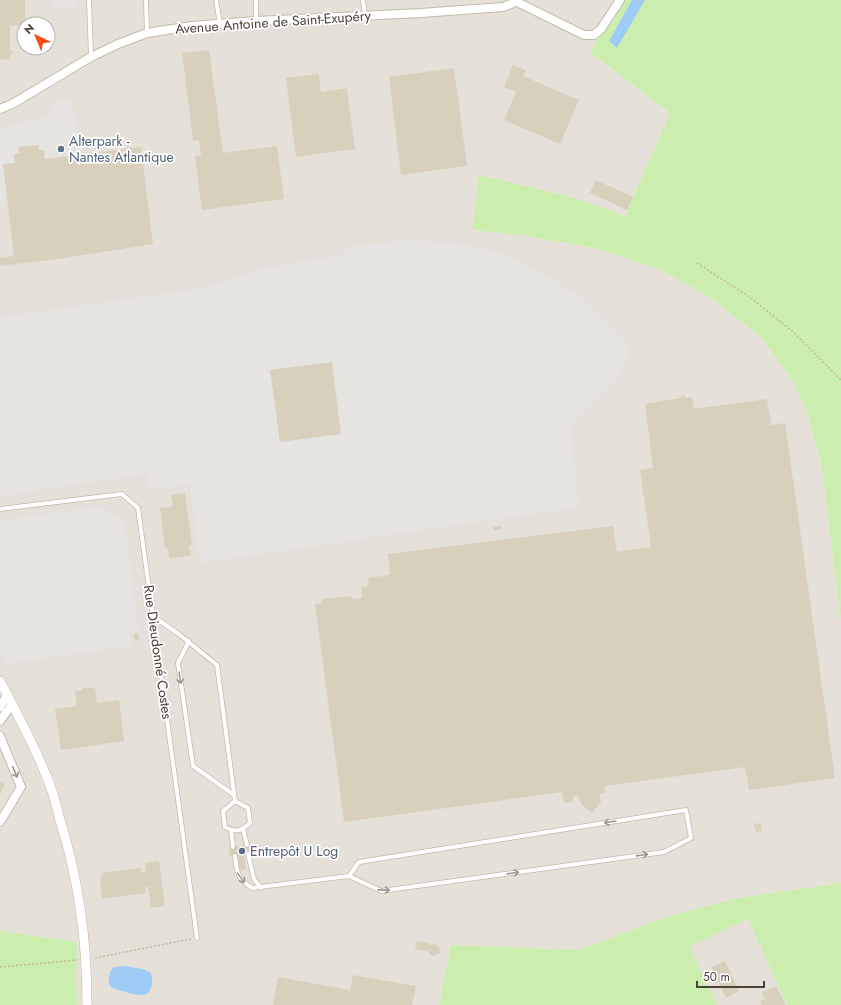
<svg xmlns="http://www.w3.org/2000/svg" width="841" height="1005" font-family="Jost,sans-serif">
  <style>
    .industrial { fill: #e5e1d9; fill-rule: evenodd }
    .green { fill: #cbedad }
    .parking { fill: #e6e4e0; fill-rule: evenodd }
    .water { fill: #9fccf7 }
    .building { fill: #d8d0bc }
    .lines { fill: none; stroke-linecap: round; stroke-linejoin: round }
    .service-casing { stroke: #c2bba9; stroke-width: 5.5 }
    .minor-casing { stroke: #c2bba9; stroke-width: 10 }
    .tertiary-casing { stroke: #c2bba9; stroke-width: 10 }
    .path { stroke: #c5b999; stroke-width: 1.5; stroke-dasharray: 2 2; stroke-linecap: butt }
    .service { stroke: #fff; stroke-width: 4 }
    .minor { stroke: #fff; stroke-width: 8 }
    .tertiary { stroke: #fff; stroke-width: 9 }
    .oneway { stroke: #9b9890 }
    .service-dot { fill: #5c6f8a; stroke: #fff; stroke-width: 1.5 }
    .labels { text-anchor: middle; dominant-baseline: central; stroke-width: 3.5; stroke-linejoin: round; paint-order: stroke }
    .street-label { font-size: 14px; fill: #4a4336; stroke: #fff }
    .service-label { font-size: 14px; fill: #4e5e75; stroke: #fff; text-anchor: start }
  </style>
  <rect width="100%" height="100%" fill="#f5f2e8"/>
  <g class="industrial">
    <path d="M0 0H622L590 52 670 113 625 216 572 197 480 175 474 230 527 236 599 249 659 269 711 298 761 337 794 383 806 410 821 461 841 621V883L738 898 673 915 578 950 451 945 439 1005H77L76 978 77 942 0 931ZM24 24H48V48H24Z"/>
    <path d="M748 919 787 1005H717L688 947Z"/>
  </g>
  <g class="green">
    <path d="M622 0H841V621L821 461 806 410 794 383 761 337 711 298 659 269 599 249 527 236 473 230 479 175 572 197 625 216 670 113 590 52Z"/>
    <path d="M841 883V1005H787L748 919 689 947 717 1005H439L451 945 578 950 673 915 738 898Z"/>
    <path d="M0 931 77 942 76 978 77 1005H0Z"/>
  </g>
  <g class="parking">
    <path d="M53 0H78V8L53 9Z"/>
    <path d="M70 98 83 155 45 159 44 150H39V145L18 147 19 153 14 154 15 163 3 165 7 200 0 201V130L22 122 44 117H54L51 102Z"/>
    <path d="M407 240 439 242 485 248 514 259 560 284 583 299 608 322 629 346 631 355 613 383 581 416 570 424 579 507 200 563 190 484 149 490 146 474 0 496V317L204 288 258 269 337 256 349 247ZM332 362 341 434 280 442 270 370Z"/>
    <path d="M101 506 124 521 139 630 129 632 133 646 7 664 0 650V520Z"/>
  </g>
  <g class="water">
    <path d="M632 0H645L617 48 609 41Z"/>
    <path d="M123 966 143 969 151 973C153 979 153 993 144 995 137 996 117 990 111 987 108 983 108 972 113 968 115 966 119 967 123 966Z"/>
  </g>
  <g class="building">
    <path d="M0 0H25V24H24V26H10V51H12V55H10V59L0 60Z"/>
    <path d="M209 50 223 153 277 146 284 199 202 210 195 156 201 155 199 140 193 141 182 53Z"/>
    <path d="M513 65 526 70 523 76 579 100 560 144 504 120 516 92 504 87Z"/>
    <path d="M454 68 467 166 401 175 389 77Z"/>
    <path d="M319 74 321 92 347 88 355 149 296 157 286 78Z"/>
    <path d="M39 145V150H44L45 159 141 147 153 244 58 259 0 266V258L14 256 3 164 15 163 14 154 19 153 18 147Z"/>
    <path d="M596 180 633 197 627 210 590 193Z"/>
    <path d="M332 362 341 434 280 442 270 370Z"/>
    <path d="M685 395V398L692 397 694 409 767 399 771 425 785 423 835 778 749 790 745 767 605 786V793L600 794 601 802 592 813 580 803 579 796 573 797V802L564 803 562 792 344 822 315 604 322 603V599L352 596 353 599 362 598 361 587 369 586 368 578 390 575 388 554 613 526 617 552 651 547 640 470 653 468 645 404 681 398V396Z"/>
    <path d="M185 493 192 545H189L191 556 169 558 168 548H165L160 508 173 507 171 495Z"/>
    <path d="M502 526V529L494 530 493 527Z"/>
    <path d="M134 634H138L139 640H135Z"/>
    <path d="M82 688H95L97 703 119 700 124 741 61 750 55 709 77 706 75 691 83 690Z"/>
    <path d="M0 781 5 784 0 794Z"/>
    <path d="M761 823 762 831 756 832 754 824Z"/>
    <path d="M250 845 252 854 244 855 246 869 239 870 238 855 230 856 229 847Z"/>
    <path d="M159 861 165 906 151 908 148 887H145L146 893 102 899 100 878 103 877 102 873 140 868 141 872H146L145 863Z"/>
    <path d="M417 941 428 943 430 945 433 944 437 945 440 949V953L433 956 429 954 428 949 427 951 415 949Z"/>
    <path d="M725 961 739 991 726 998 711 967Z"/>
    <path d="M353 975 416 986 412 1005H273L278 977 350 990Z"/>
    <path d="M776 986 786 1005H762L760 1001 765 999 762 992Z"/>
  </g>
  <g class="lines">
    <defs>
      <g id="service">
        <path d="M89 0 91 57"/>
        <path d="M146 0 147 33"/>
        <path d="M216 0 220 24"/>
        <path d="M256 0V21"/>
        <path d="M363 0 365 15"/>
        <path d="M0 509 122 494 138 508 197 938"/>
        <path d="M153 616 180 635 217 665 235 801"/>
        <path d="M189 641 178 663 193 766 234 795"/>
        <path d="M235 801 248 808 250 823C241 831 236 833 225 827L223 811Z"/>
        <path d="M243 829 247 845"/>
        <path d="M231 830 233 847"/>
        <path d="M248 854 254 879 261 888"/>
        <path d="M235 856C237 872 237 879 252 888L349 876 381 891 664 852 691 838 686 810 359 862 349 876"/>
      </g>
      <g id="minor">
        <path d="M515 1 584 35H594L601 29 620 0"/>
        <path d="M0 109 14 103 91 57 118 44 147 33 192 26 256 21 421 13 503 7 511 4 515 1"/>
        <path d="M0 707 7 695"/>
        <path d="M0 721 12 704"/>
        <path d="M0 736 21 787 0 822"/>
      </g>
      <path id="tertiary" d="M0 681C18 715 36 749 50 785 54 796 57 808 60 820 79 880 87 942 87 1005"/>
    </defs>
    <use href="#service" class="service-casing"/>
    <use href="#minor" class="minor-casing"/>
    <use href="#tertiary" class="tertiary-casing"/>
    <g class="path">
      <path d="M697 263 751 298 792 331 841 380"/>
      <path d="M95 958 191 939"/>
      <path d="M0 967 77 960"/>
    </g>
    <use href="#service" class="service"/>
    <use href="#minor" class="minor"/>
    <use href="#tertiary" class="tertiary"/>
  </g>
  <defs><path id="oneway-shaft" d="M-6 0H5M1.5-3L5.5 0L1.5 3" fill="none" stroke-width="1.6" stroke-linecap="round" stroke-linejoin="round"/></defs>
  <g class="oneway">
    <use href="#oneway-shaft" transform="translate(180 678) rotate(82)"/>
    <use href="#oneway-shaft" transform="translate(15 772) rotate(67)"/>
    <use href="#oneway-shaft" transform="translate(610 822) rotate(171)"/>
    <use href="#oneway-shaft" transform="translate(642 855) rotate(-8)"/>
    <use href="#oneway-shaft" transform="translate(513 873) rotate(-8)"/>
    <use href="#oneway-shaft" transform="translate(241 878) rotate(55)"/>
    <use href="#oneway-shaft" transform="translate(384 890) rotate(1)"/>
  </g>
  <g class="service-dot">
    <circle cx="61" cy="149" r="4"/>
    <circle cx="242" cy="851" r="4"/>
  </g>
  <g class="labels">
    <g class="street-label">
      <text transform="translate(273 22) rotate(-4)">Avenue Antoine de Saint-Exupéry</text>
      <text transform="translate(158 652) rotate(82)">Rue Dieudonné Costes</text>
    </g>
    <g class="service-label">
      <text x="69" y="141">Alterpark -<tspan x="69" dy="16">Nantes Atlantique</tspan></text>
      <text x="250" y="851">Entrepôt U Log</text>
    </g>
  </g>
  <g transform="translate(36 36) rotate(316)"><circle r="19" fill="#ffffff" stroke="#b7b4af"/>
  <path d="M0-3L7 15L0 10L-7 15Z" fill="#ff4c15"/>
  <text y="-6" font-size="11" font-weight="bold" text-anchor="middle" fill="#4a4336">N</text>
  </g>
  <path d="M697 981v6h67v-6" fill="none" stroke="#4a4336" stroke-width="2"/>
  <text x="703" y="981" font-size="12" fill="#4a4336" stroke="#ffffff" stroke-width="3" paint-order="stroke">50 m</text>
</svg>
